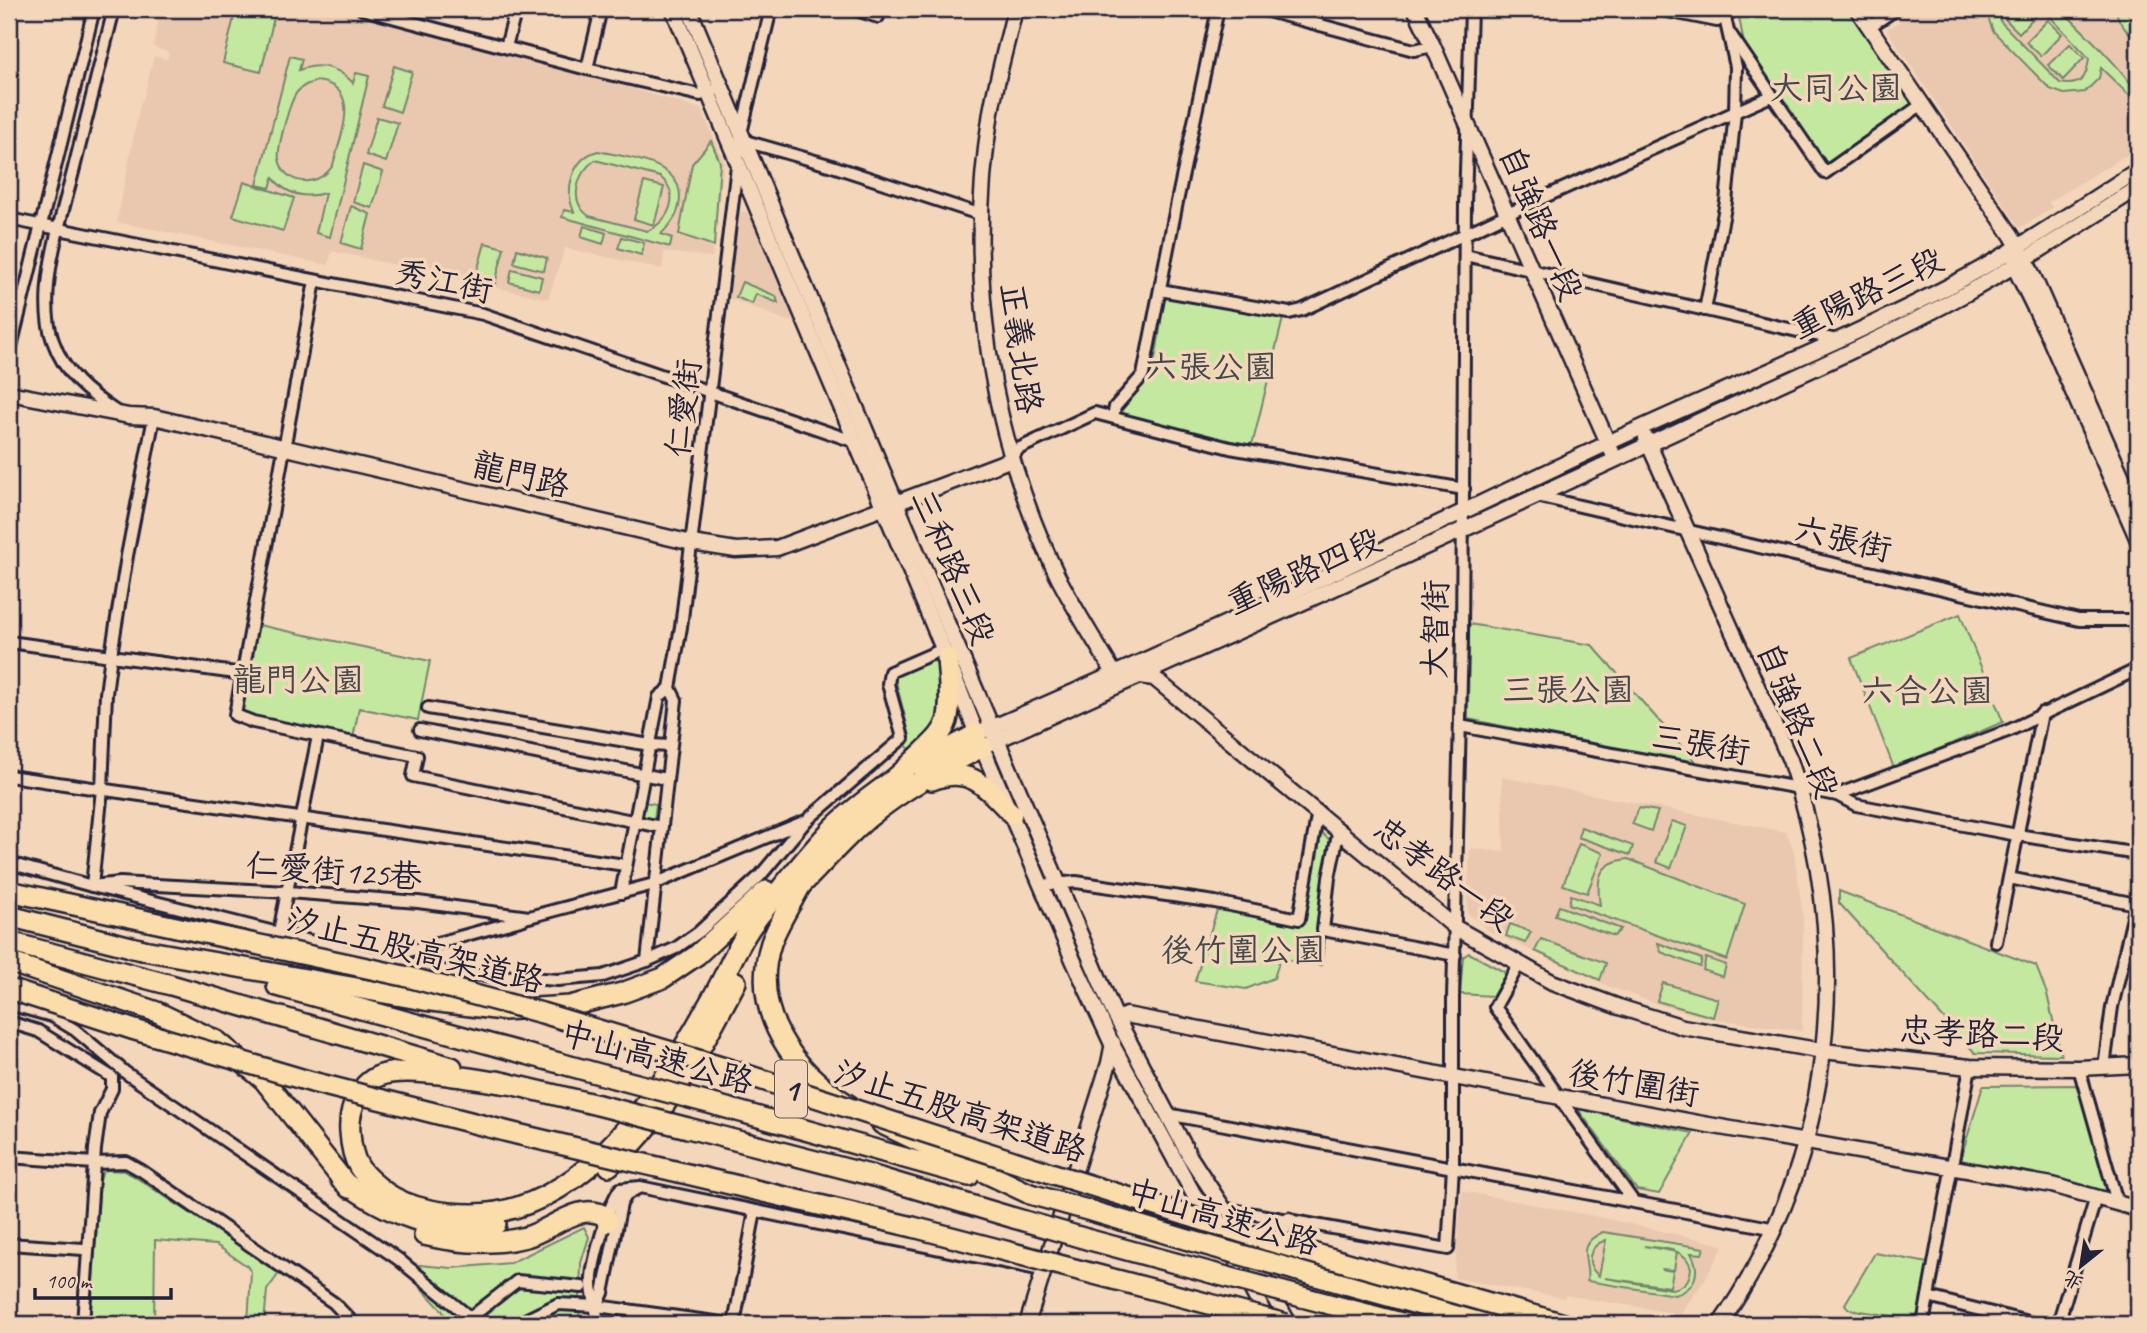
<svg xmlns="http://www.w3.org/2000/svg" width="2147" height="1333" font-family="Caveat,'LXGW WenKai TC',sans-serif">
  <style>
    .built { fill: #eac8af }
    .green { fill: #c5e8a1; stroke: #74856e; stroke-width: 2; fill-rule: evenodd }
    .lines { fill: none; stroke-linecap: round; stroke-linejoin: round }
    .street-casing { stroke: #22223b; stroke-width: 16 }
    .secondary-casing { stroke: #22223b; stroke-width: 19 }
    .highway-casing { stroke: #22223b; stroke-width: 24 }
    .street { stroke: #f4d6ba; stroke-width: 10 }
    .secondary { stroke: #f4d6ba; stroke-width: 14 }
    .highway { stroke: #fbddab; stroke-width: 19 }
    .highway-bridge-casing { stroke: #22223b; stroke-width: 24; stroke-linecap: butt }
    .highway-bridge { stroke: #fbddab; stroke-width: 19 }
    .labels { text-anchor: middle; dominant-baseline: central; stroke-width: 7; stroke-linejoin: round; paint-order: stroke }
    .shield { fill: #f4d6ba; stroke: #615861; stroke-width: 2 }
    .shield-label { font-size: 32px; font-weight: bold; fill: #22223b }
    .park-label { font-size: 33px; fill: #434a4f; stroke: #f4d6ba }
    .street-label { font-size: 33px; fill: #22223b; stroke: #f4d6ba }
  </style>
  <rect width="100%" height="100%" fill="#f4d6ba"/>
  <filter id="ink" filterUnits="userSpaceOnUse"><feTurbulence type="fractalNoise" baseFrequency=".0143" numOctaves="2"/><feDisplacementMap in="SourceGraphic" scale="14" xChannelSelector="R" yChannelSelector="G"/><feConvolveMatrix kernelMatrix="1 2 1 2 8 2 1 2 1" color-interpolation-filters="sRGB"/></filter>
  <g filter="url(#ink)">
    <g class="built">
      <path d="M161 9H333L600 79 701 109 724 161 712 257 664 252 662 269 565 248 548 299 332 251 328 265 117 222 140 104 144 97 154 56 167 60 169 52 153 47Z"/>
      <path d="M1918 9H2138V148L2049 202 2052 208 2020 228 1887 30Z"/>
      <path d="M744 211 749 213 794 320 790 322 729 298 739 214Z"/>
      <path d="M1502 777 1786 832 1794 852 1803 917 1802 1031 1709 1018 1657 1004 1608 986 1489 931 1467 913 1470 848 1504 852Z"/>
      <path d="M1462 1191 1594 1216 1724 1245 1704 1281 1680 1314 1565 1295 1564 1298 1454 1278Z"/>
    </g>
    <g class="green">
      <path d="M236 9H276L261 72 223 63Z"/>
      <path d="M1741 9H1848L1912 104 1824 165 1745 50 1738 11Z"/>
      <path d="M1989 9H2001L1999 12 2000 21 2060 83C2081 87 2087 78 2089 58L2043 9H2061C2075 24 2138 82 2138 99L2135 101 2101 68 2099 78 2085 92 2064 94 2050 89 1993 31 1988 17Z"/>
      <path d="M2014 9H2038L2040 11 2019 33 2004 18Z"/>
      <path d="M2116 9H2127L2131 21 2138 27V38C2126 33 2117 21 2116 9Z"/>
      <path d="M2048 20 2062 34 2041 56 2026 42Z"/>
      <path d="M2070 44 2084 58 2063 80 2048 65Z"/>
      <path d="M290 56 302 59 299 70C320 62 338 67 353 83L356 73 369 76 330 237 316 233 325 193C304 199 287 195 273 178L270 188 257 185ZM317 81C364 87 340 136 333 165 320 187 285 188 279 159 277 148 290 99 298 91 303 85 310 83 317 81Z"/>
      <path d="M394 66 412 72 400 112 382 106Z"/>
      <path d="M377 117 398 123 386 162 366 155Z"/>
      <path d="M711 141 720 162 714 246 679 234 692 164Z"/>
      <path d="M598 151C624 157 679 161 680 196 680 214 672 223 661 234L672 238 670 247 562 217 564 210 574 212C564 190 572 158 598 151ZM595 160 660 177C682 194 669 222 647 231L589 216C568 201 577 173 595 160Z"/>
      <path d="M363 165 383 172 372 208 353 202Z"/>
      <path d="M244 182 294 198 283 231 233 216Z"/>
      <path d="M644 182 664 187 654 225 634 219Z"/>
      <path d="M351 206 370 214 361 249 341 243Z"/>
      <path d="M584 226 606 233 603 244 581 237Z"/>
      <path d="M622 237 644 243 641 255 618 248Z"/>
      <path d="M485 243 504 248 495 284 475 279Z"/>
      <path d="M517 249 547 258 544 271 514 263Z"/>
      <path d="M512 269 542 277 539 290 509 282Z"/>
      <path d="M742 282 776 296 778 303 756 294 752 304 736 297Z"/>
      <path d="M1164 297 1283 318 1253 442 1248 445 1116 416C1124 401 1139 391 1148 378 1158 362 1161 316 1164 297Z"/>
      <path d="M1960 614 2003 722 1894 768 1851 658Z"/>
      <path d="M1469 624 1592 645 1698 765 1468 719Z"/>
      <path d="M258 625 430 661 418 720 359 708 353 738 240 715Z"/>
      <path d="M931 660 938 663 942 676 940 724 913 751 906 746 910 737 895 678 897 675Z"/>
      <path d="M644 802 656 804 654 819 641 817Z"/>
      <path d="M1639 808 1658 811 1651 831 1632 824Z"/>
      <path d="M1672 821 1687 826 1671 868 1656 862Z"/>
      <path d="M1581 827 1633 846 1630 855 1578 837Z"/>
      <path d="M1315 828 1330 840 1317 932 1326 934 1321 965 1280 959 1274 978 1246 989 1195 981 1218 907 1301 924Z"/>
      <path d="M1579 844 1603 853 1587 893 1563 885Z"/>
      <path d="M1628 859 1745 904 1727 960 1569 904 1571 895 1600 905C1596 879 1598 862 1628 859Z"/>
      <path d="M1839 891 2036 966 2047 994 2061 1055 1975 1053 1839 903Z"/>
      <path d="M1559 906 1621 929 1614 936 1555 915Z"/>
      <path d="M1510 924 1531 932 1525 943 1506 936Z"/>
      <path d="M1541 939 1606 963 1600 980 1535 951Z"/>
      <path d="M1658 943 1702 959 1700 967 1661 952Z"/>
      <path d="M1469 953 1506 973 1493 996 1460 994 1463 957Z"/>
      <path d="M1706 958 1726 965 1723 977 1703 970Z"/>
      <path d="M1663 983 1718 999 1713 1017 1657 1001Z"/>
      <path d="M2080 1085 2108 1193 1959 1164 1983 1086Z"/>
      <path d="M1578 1109 1693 1133 1659 1194 1637 1190Z"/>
      <path d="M106 1170 124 1171 132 1175 280 1272 267 1290 264 1324H248L251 1272 247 1266 216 1245 155 1240 154 1324H90L100 1181 102 1173Z"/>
      <path d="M584 1227 589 1237 581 1263 579 1324H449L442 1310 397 1263 452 1268 510 1263Z"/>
      <path d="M1603 1232 1704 1248 1702 1254 1691 1253C1701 1271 1696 1289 1675 1295L1587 1281C1591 1261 1572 1246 1603 1232ZM1606 1240 1599 1276C1584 1264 1588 1246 1606 1240ZM1644 1246C1662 1249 1686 1247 1691 1268 1690 1281 1683 1288 1671 1289L1605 1278 1670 1287 1673 1271 1661 1269 1674 1270 1677 1252Z"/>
      <path d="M1875 1253 1928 1263 1917 1320 1848 1309 1845 1304Z"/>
    </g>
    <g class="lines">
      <defs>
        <g id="street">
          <path d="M114 9C101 61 88 112 75 164 63 214 35 292 53 341 65 375 87 392 115 411"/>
          <path d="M362 9 587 69 700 95 715 90"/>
          <path d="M853 9 878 17 881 9"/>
          <path d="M1260 9 1414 50 1433 46"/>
          <path d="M1657 9 1717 21 1735 9"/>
          <path d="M1869 27 1896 9"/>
          <path d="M1731 35 1825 173 1921 105"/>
          <path d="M506 47 516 9"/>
          <path d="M587 69 601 9"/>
          <path d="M745 141 829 165 982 215"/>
          <path d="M9 219 483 314 856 442"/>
          <path d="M1465 255 1837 340"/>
          <path d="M315 281 235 715 253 722 417 756 413 776 661 827"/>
          <path d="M1160 290 1289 313 1302 310 1540 199 1771 96"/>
          <path d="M1705 310 1726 202 1735 112 1736 67 1723 9"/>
          <path d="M9 355 94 9"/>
          <path d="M154 417 127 556 111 655 106 694 102 789 92 886 381 959 455 973 558 980 603 976 647 961 676 948 699 932 760 876 806 821 903 738 888 684 890 672 943 649"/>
          <path d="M1113 417 1115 407 1143 375 1178 197 1218 9"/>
          <path d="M1012 459 1018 449 1095 413 1230 448 1464 489"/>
          <path d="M1536 496 2079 620H2138"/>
          <path d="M9 642 243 674"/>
          <path d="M428 708 650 745 670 746"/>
          <path d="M1460 726 1837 795 1856 805 2017 835 2138 854"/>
          <path d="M420 730 666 779"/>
          <path d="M9 776 625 865"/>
          <path d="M1837 795 2010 730 2138 669"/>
          <path d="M1339 829 1329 878 1323 930 1455 955"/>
          <path d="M9 863 92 886 120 883 288 892 418 902 529 917 654 884 803 822"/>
          <path d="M2009 878 2136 904"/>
          <path d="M1041 885 1076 882 1215 902 1299 919 1318 811"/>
          <path d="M621 893 659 697 670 688"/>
          <path d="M279 932 318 736"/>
          <path d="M1996 942 2042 713"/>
          <path d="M384 958 524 919"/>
          <path d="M647 961 676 700 670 688 681 627 741 133 771 9"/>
          <path d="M1519 964 1495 1007 1633 1201"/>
          <path d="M9 1004 52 1016 75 1030 126 1073 398 1259 478 1324"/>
          <path d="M9 1022 38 1031 112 1077V1089L100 1113 95 1149 83 1324"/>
          <path d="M2104 1067 2112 1007 2138 896"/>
          <path d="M2079 1068 2117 1202"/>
          <path d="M1167 1114 1776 1229"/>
          <path d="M9 1157 94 1163 126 1162 142 1171 334 1303 354 1324"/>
          <path d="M1200 1204 1448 1249 1453 1167V998L1462 638 1465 203 1471 9"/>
          <path d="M9 1244 83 1249"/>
          <path d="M1928 1297 2036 1324"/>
          <path d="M597 1306 603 1293 621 1204 627 1194 638 1188"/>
          <path d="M470 1318 517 1281 582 1287"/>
          <path d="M517 1324 558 1304 597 1306 730 1324"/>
          <path d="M598 1324C597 1311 593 1299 592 1285 590 1267 609 1204 620 1189L640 1187 1037 1269"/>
          <path d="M734 1324 755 1211"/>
          <path d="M1923 1324 1970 1067"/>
          <path d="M2058 1324 2096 1197"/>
        </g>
        <g id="secondary">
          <path d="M673 9 947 658 982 747 1074 962 1112 1044 1193 1193 1226 1240 1269 1323"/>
          <path d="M689 9 896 503 1113 1011 1190 1157 1231 1220 1289 1324"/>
          <path d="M1015 9C1007 43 997 78 991 112 965 271 988 432 1058 577 1075 610 1095 641 1114 673"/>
          <path d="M1415 9 1433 46 1612 452"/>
          <path d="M1857 9 2012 236 2030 269 2138 513"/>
          <path d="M2016 259 2014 266 2048 335 2138 540"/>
          <path d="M9 393 129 416 154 417 692 543 736 550 777 548 1012 459"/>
          <path d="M1646 438 1790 760C1855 951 1836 1157 1720 1324"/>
          <path d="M1139 676 1154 678 1456 928 1552 982 1619 1007 1683 1027 1823 1051 1970 1067 2079 1068 2138 1065"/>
          <path d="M986 730C1195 641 1400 541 1606 444 1723 389 1844 342 1957 282 2020 248 2079 208 2138 170"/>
          <path d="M991 743C1209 644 1428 547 1645 446 1753 395 1864 349 1969 292 2027 260 2082 223 2138 188"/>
          <path d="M1119 1019 1126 1015 1703 1124 2052 1185 2138 1209"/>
          <path d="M1270 1249 1289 1220"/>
          <path d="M1027 1324 1109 1063 1113 1043"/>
        </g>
        <g id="highway">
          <path d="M919 765 976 734"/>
          <path d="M932 780C972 765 986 788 1012 814"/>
          <path d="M801 885C791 904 778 923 771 943 749 1012 794 1072 850 1106"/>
          <path d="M796 890C820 867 842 840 868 818 903 789 942 768 982 747"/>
          <path d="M9 916 143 950"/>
          <path d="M9 942 171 985 452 1067"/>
          <path d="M132 948 424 1000 502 1010 570 1006 622 993 663 978 697 955 766 891"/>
          <path d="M9 962 157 1012 217 1041 264 1080 349 1188"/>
          <path d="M277 986 614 1078"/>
          <path d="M497 1081 598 1105"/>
          <path d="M509 1084C478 1080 413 1067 385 1074 360 1080 348 1109 350 1132 352 1164 360 1173 385 1192 409 1209 444 1214 472 1214 589 1214 664 1084 714 995 728 970 740 939 759 916 782 887 806 857 832 829 850 810 873 795 894 779 904 771 913 761 923 752 932 743 943 734 947 721 952 702 948 677 947 658"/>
          <path d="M716 1105 969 1176"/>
          <path d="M882 1124 1030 1194"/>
          <path d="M688 1128 870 1175 1014 1218"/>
          <path d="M609 1166C667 1117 700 1049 736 982"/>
          <path d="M341 1180C385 1213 440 1237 496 1224"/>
          <path d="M1091 1211 1192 1241"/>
          <path d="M424 1235C458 1243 492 1246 526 1237 552 1230 581 1200 606 1217L607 1222"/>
          <path d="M1090 1240 1212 1273"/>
          <path d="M1295 1270 1489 1324"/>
          <path d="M1302 1297 1405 1324"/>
        </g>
      </defs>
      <use href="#street" class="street-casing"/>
      <use href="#secondary" class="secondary-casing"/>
      <use href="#highway" class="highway-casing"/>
      <use href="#street" class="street"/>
      <use href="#secondary" class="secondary"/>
      <use href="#highway" class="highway"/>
      <defs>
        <g id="highway-bridge">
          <path d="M9 891 404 976 542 1013 738 1072 1063 1177 1266 1240 1564 1324"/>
          <path d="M9 989 135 1030 312 1082 517 1134 913 1227 1286 1324"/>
          <path d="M614 1078 716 1105"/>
          <path d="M598 1105 688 1128"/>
          <path d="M1030 1194 1091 1211"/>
          <path d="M1014 1218 1090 1240"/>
          <path d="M1192 1241 1295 1270"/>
          <path d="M1212 1273 1302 1297"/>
        </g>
      </defs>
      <use href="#highway-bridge" class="highway-bridge-casing"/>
      <use href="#highway-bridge" class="highway-bridge"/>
    </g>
  </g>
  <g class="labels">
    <rect class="shield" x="775" y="1060.5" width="32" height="57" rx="5"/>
    <g class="shield-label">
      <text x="791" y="1089">1</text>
    </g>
    <g class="park-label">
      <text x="1836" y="88">大同公園</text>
      <text x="1211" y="367">六張公園</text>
      <text x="298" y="680">龍門公園</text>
      <text x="1568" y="690">三張公園</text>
      <text x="1927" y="691">六合公園</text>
      <text x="1243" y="950">後竹圍公園</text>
    </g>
    <g class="street-label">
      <text transform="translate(1541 223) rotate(67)">自強路一段</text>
      <text transform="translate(444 281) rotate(12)">秀江街</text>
      <text transform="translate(1867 293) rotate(-26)">重陽路三段</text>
      <text transform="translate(1021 348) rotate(82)">正義北路</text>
      <text transform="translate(683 408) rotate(-83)">仁愛街</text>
      <text transform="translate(521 475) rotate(13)">龍門路</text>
      <text transform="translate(1843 539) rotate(13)">六張街</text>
      <text transform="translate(953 567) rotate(67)">三和路三段</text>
      <text transform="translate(1304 571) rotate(-24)">重陽路四段</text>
      <text transform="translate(1435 629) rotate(-89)">大智街</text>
      <text transform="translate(1798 720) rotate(68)">自強路二段</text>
      <text transform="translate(1701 744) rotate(10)">三張街</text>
      <text transform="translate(334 871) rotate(4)">仁愛街125巷</text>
      <text transform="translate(1444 874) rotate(37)">忠孝路一段</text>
      <text transform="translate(415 950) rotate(14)">汐止五股高架道路</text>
      <text transform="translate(1982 1034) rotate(3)">忠孝路二段</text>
      <text transform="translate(657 1057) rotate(15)">中山高速公路</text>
      <text transform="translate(1634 1083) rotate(10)">後竹圍街</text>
      <text transform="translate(960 1111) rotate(18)">汐止五股高架道路</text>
      <text transform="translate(1223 1217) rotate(16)">中山高速公路</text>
    </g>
  </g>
  <rect width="2147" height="1333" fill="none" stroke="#f4d6ba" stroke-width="35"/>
  <rect x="18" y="18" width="2112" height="1298" fill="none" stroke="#22223b" stroke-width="2.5" filter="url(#ink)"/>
  <g transform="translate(2081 1266) rotate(210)" stroke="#f4d6ba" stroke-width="5" paint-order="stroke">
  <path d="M0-5L12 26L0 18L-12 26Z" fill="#22223b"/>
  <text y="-10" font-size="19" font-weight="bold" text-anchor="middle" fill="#22223b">北</text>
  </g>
  <path d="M35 1288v10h136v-10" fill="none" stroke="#22223b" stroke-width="3.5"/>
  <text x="46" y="1288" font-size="21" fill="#22223b" stroke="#f4d6ba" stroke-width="5" paint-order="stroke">100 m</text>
</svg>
